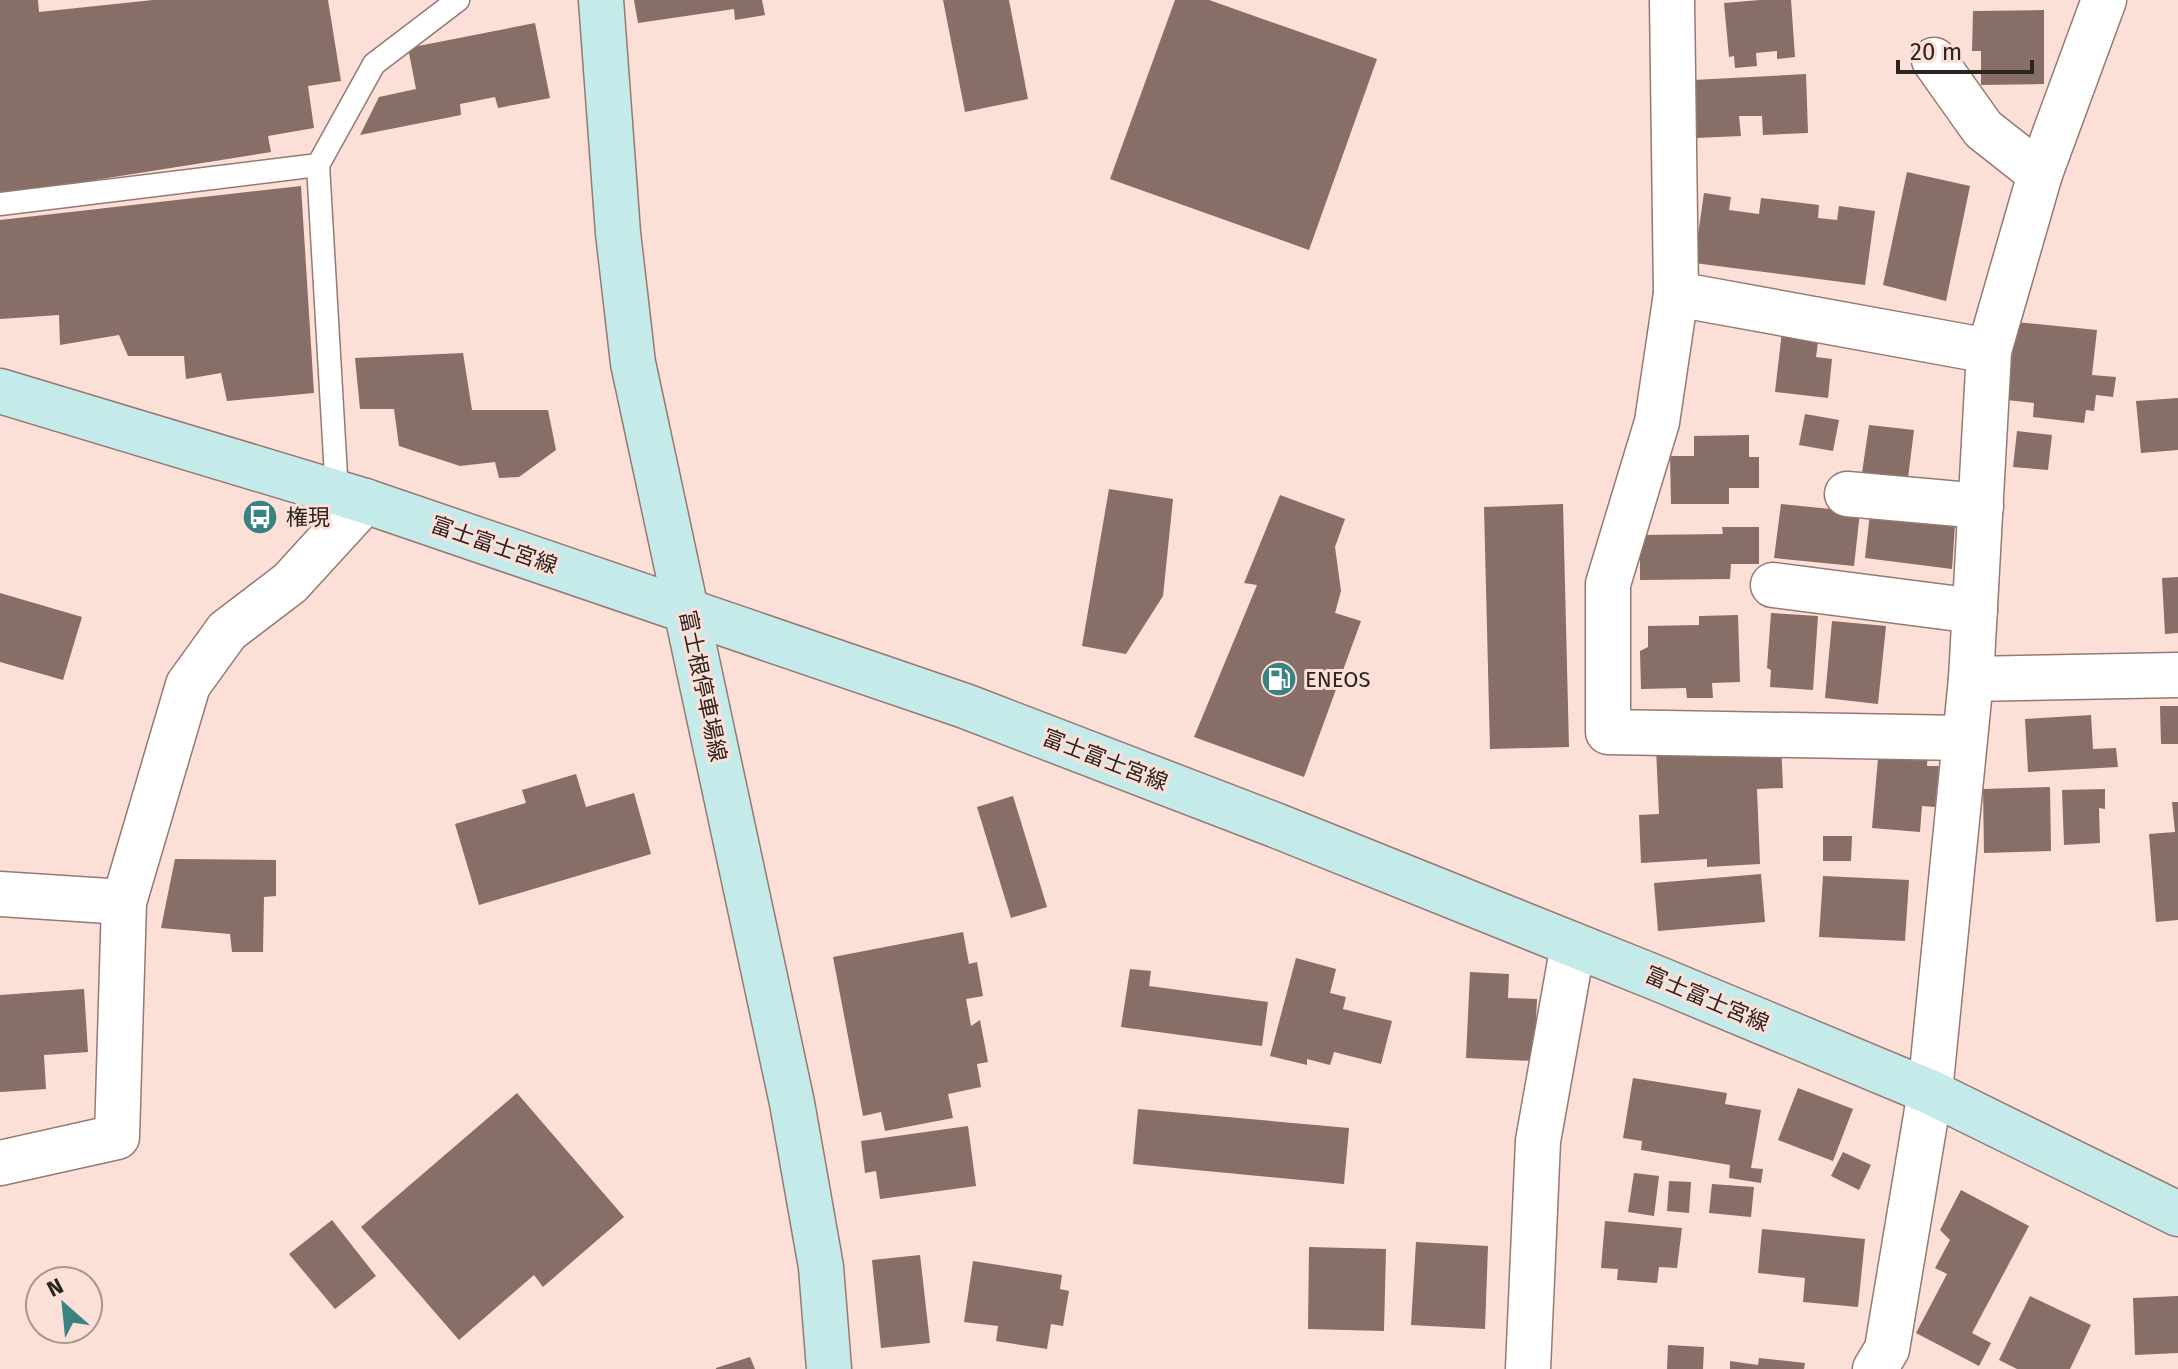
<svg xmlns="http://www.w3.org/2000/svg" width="2178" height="1369" font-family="'Fira Sans','Noto Sans JP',sans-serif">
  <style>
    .building { fill: #876e67 }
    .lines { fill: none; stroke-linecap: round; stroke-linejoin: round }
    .service-casing { stroke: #947a73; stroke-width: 25 }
    .minor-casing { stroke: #947a73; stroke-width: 47 }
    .secondary-casing { stroke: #947a73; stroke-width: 47 }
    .service { stroke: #fff; stroke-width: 22 }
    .minor { stroke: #fff; stroke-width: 44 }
    .secondary { stroke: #c5eaea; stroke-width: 44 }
    .labels { text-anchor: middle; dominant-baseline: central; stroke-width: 6; stroke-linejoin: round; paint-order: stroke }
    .poi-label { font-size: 22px; fill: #2d2320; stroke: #fcdfd7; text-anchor: start }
    .street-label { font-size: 22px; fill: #2d2320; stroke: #fcdfd7 }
  </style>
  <rect width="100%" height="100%" fill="#fcdfd7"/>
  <g class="building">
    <path d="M0 0H38L39 12 153 0H328L341 81 308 86 314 128 268 136 271 152 0 195Z"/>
    <path d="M634 0H762L765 15 735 20 734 9 638 23Z"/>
    <path d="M943 0H1009L1028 99 965 112Z"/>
    <path d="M1175 0H1209L1377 59 1309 250 1110 179Z"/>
    <path d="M1760 0H1791L1795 57 1777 59V51L1756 53 1757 66 1735 68 1734 56 1729 57 1724 3Z"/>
    <path d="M2044 10V84L1981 85V51H1972L1973 11Z"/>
    <path d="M535 23 550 98 498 108 495 97 460 104 461 115 360 135 379 97 416 89 408 48Z"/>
    <path d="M1806 74 1808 133 1763 135 1762 116H1739L1741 136 1696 138 1693 80Z"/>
    <path d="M1907 172 1970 186 1946 301 1883 285Z"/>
    <path d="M301 186 314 393 227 401 221 373 186 379 184 356H128L119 335 60 345 59 315 0 319V220Z"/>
    <path d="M1704 193 1731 197 1729 210 1759 214 1761 198 1819 205 1818 218 1837 220 1839 206 1875 211 1865 285 1694 263Z"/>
    <path d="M2016 322 2097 330 2092 375 2116 377 2113 397 2096 395 2094 411 2086 410 2084 423 2033 417 2034 403 2007 400Z"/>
    <path d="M1782 331 1819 335 1816 357 1832 359 1828 398 1775 392Z"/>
    <path d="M463 353 472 410H548L556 450 519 477 499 478 495 462 460 466 399 446 394 409H360L355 358Z"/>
    <path d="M2178 398V450L2141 453 2136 401Z"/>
    <path d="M1805 414 1839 420 1833 451 1799 445Z"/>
    <path d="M1869 425 1914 430 1908 478 1862 473Z"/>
    <path d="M2017 431 2052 435 2048 470 2013 467Z"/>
    <path d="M1749 435V457H1759V488H1729V504H1671L1670 456H1694V436Z"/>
    <path d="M1109 489 1173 499 1163 596 1126 654 1082 646Z"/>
    <path d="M1280 495 1345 519 1335 547 1341 591 1335 613 1361 621 1304 777 1194 737 1257 585 1244 583Z"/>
    <path d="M1563 504 1569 747 1490 749 1484 507Z"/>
    <path d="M1781 504 1860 512 1854 566 1774 558Z"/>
    <path d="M1870 513 1955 525 1952 569 1865 558Z"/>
    <path d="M1722 527H1759V564H1731L1730 579 1640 580V535L1723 534Z"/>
    <path d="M2178 577V633L2165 634 2162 578Z"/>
    <path d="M0 593 82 617 63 680 0 662Z"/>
    <path d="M1771 613 1818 616 1813 690 1770 687 1771 670 1767 668Z"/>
    <path d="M1738 615 1740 682 1712 683 1713 698H1687L1686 688 1641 689 1640 651 1648 647V626L1699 625V616Z"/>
    <path d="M1832 621 1886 626 1878 704 1825 698Z"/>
    <path d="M2160 706H2178V744H2161Z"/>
    <path d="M2091 715 2093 749 2116 748 2118 767 2028 772 2025 719Z"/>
    <path d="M1781 742 1783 788 1757 789 1760 864 1707 867V859L1641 863 1639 815 1659 814 1656 748Z"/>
    <path d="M1879 747 1928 751 1927 766H1939L1935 807 1922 806 1920 832 1872 828Z"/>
    <path d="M576 774 586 807 634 793 651 854 479 905 455 824 526 803 522 790Z"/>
    <path d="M2050 787 2051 851 1984 853 1983 789Z"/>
    <path d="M2105 789V809L2099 808 2100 843 2064 845 2062 790Z"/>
    <path d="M1013 796 1047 907 1011 918 977 807Z"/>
    <path d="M2172 802H2178V920L2156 922 2149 834 2175 832Z"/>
    <path d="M1823 836H1852L1851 861H1823Z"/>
    <path d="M175 859 276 860V896L264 897 263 952H232L230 934 161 928Z"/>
    <path d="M1761 874 1765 922 1658 931 1654 883Z"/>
    <path d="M1823 876 1909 880 1905 941 1819 937Z"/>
    <path d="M963 932 969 964 977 962 983 996 966 999 971 1026 980 1020 988 1062 977 1064 981 1087 948 1094 953 1118 885 1131 881 1112 863 1116 833 957Z"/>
    <path d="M1296 958 1336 969 1330 993 1346 997 1343 1009 1392 1021 1381 1064 1334 1052 1330 1065 1307 1059V1065L1270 1056Z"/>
    <path d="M1130 969 1151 971 1149 986 1268 1002 1262 1046 1121 1027Z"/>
    <path d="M1470 972 1509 974 1508 998 1537 999 1534 1061 1466 1058Z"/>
    <path d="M84 989 88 1052 44 1055 46 1089 0 1092V995Z"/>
    <path d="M1633 1078 1727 1093 1725 1104 1761 1110 1751 1168 1763 1169 1761 1183 1729 1178 1730 1165 1641 1150 1642 1141 1623 1138Z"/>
    <path d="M1798 1088 1853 1109 1833 1161 1778 1140Z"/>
    <path d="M517 1093 624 1217 543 1287 534 1275 459 1340 361 1227Z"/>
    <path d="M1138 1109 1349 1128 1344 1184 1133 1164Z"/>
    <path d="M968 1126 976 1186 880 1199 876 1171 865 1173 861 1141Z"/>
    <path d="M1843 1152 1871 1165 1859 1190 1831 1176Z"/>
    <path d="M1634 1173 1659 1176 1654 1216 1628 1212Z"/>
    <path d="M1669 1181 1691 1182 1689 1213 1667 1211Z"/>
    <path d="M1712 1184 1754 1187 1751 1217 1709 1213Z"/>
    <path d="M1961 1190 2029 1226 1972 1333 1991 1343 1979 1366 1916 1333 1947 1274 1935 1268 1950 1240 1940 1230Z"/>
    <path d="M332 1220 376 1276 335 1309 289 1254Z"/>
    <path d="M1605 1221 1682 1228 1677 1268 1659 1267 1657 1283 1617 1280 1618 1269 1601 1268Z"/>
    <path d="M1762 1229 1865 1239 1858 1307 1803 1302 1805 1278 1758 1273Z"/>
    <path d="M1416 1242 1488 1246 1485 1329 1411 1325Z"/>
    <path d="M1309 1247 1386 1249 1384 1331 1308 1329Z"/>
    <path d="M920 1255 930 1343 881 1348 872 1260Z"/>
    <path d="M973 1261 1062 1275 1060 1289 1069 1291 1063 1326 1051 1324 1047 1349 996 1341 998 1326 964 1322Z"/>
    <path d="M2030 1296 2091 1325 2070 1369H2017L1999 1360Z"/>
    <path d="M2178 1296V1353L2135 1355 2133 1298Z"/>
    <path d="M1668 1345 1704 1347 1703 1369H1667Z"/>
    <path d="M750 1357 755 1369H716V1368Z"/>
    <path d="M1759 1358 1805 1363 1804 1369H1730V1361L1758 1365Z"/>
  </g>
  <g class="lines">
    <defs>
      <g id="service">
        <path d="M318 165 337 493"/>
        <path d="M0 204 318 165 374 64 458 0"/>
      </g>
      <g id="minor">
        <path d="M1672 0 1676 294 1657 422 1608 584V732L1964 738"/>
        <path d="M1934 60 1983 129 2040 174"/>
        <path d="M1676 294 1989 351"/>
        <path d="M1847 494 1981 506"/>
        <path d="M1773 585 1975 611"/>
        <path d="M1971 679 2178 675"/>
        <path d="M0 894 124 902"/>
        <path d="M0 1163 117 1137 124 902 188 685 227 631 290 583 365 501"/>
        <path d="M1528 1369 1538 1141 1573 945"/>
        <path d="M1875 1369 1887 1349 1930 1092 1971 679 1989 351 2040 174 2104 0"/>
      </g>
      <g id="secondary">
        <path d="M601 0 618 233 633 363 792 1103 821 1267 829 1369"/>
        <path d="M0 391 365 501 965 706 1275 825 1659 979 1930 1092 2178 1214"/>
      </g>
    </defs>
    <use href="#service" class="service-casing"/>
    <use href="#minor" class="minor-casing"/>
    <use href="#secondary" class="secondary-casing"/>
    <use href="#service" class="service"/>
    <use href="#minor" class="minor"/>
    <use href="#secondary" class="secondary"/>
  </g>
  <defs>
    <symbol id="bus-disc" viewBox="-11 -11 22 22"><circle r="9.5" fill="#3a8383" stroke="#fcdfd7"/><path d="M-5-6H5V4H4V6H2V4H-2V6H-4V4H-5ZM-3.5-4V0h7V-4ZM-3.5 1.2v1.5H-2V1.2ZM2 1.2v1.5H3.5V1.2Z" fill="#fff"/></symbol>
    <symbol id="fuel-disc" viewBox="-11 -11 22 22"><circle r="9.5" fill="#3a8383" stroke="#fcdfd7"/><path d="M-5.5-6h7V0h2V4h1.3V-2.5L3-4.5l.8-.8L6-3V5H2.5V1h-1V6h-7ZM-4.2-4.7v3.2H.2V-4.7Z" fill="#fff"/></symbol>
  </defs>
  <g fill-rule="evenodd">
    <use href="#bus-disc" x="240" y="497" width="40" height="40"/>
    <use href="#fuel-disc" x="1259" y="659" width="40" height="40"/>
  </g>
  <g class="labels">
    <g class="poi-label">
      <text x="286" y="517">権現</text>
      <text x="1305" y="679">ENEOS</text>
    </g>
    <g class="street-label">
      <text transform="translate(494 545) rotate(19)">富士富士宮線</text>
      <text transform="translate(703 686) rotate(78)">富士根停車場線</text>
      <text transform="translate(1105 760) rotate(21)">富士富士宮線</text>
      <text transform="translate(1707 999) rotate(23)">富士富士宮線</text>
    </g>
  </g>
  <g transform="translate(64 1305) rotate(333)"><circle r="38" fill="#fcdfd7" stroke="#a9948e" stroke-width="2"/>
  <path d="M0-6L14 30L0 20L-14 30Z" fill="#3a8383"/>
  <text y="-12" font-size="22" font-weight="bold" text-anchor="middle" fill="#2d2320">N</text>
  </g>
  <path d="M1898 60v12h134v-12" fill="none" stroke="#2d2320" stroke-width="4"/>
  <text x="1910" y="60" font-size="24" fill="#2d2320" stroke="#fcdfd7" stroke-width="6" paint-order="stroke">20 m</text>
</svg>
